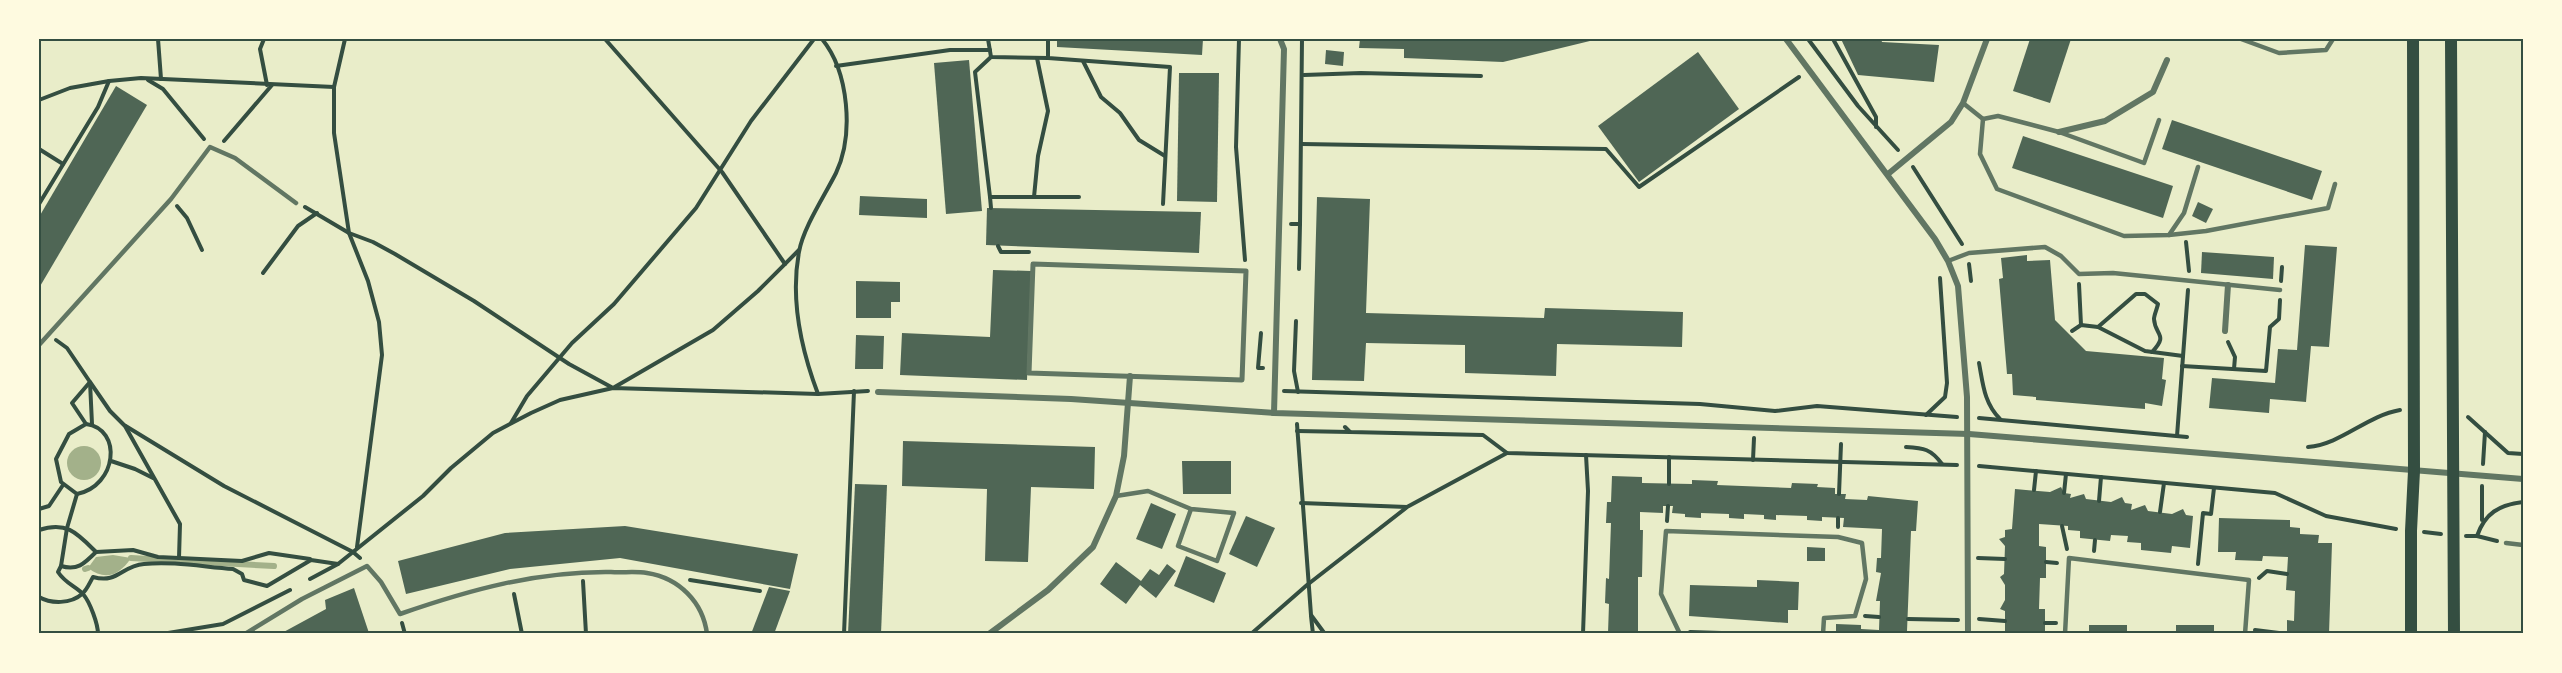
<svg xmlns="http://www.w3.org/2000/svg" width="2562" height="673" font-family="'Archivo Narrow',sans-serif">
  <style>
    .water { fill: #a3b18a }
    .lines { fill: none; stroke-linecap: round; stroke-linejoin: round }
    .stream { stroke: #a3b18a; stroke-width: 6 }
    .building { fill: #4f6655 }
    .path { stroke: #344e41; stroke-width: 4 }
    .service { stroke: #617663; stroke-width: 4.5 }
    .pedestrian { stroke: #617663; stroke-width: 5 }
    .minor { stroke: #617663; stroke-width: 6 }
    .secondary { stroke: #344e41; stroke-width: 12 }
    .neatline { fill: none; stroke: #344e41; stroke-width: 2 }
  </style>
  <rect width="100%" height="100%" fill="#e9edc9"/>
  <g class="water">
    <circle cx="84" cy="463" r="17"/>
    <path d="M113 555 131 558C119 576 105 581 88 568L96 557Z"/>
  </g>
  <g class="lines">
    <g class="stream">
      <path d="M131 558 274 566"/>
      <path d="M85 569 88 568"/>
    </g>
  </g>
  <g class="building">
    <path d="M1057 39H1203L1202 55 1057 47Z"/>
    <path d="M1360 39H1594V40L1503 62 1404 58V49L1359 48Z"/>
    <path d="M1841 39H1881L1882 42 1939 45 1934 82 1858 75Z"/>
    <path d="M2030 39H2071L2050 103 2013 91Z"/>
    <path d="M1326 50 1344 52 1343 66 1325 64Z"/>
    <path d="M1698 52 1739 109 1639 182 1598 126Z"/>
    <path d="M969 60 982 211 946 214 934 63Z"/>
    <path d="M1179 73H1219L1217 202 1177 201Z"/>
    <path d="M116 86 147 105 39 288V217Z"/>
    <path d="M2172 120 2322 171 2312 200 2162 149Z"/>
    <path d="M2023 136 2173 186 2163 218 2012 168Z"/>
    <path d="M860 196 927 199V218L859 215Z"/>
    <path d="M1317 197 1370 199 1366 313 1544 318 1545 308 1683 312 1682 347 1557 344 1556 376 1465 373V345L1366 343 1364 381 1312 380Z"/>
    <path d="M2198 202 2213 209 2206 223 2192 216Z"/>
    <path d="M987 208 1201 212 1199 253 986 245Z"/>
    <path d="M2305 245 2337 247 2329 347 2311 346 2306 402 2270 399 2269 413 2209 408 2212 378 2275 383 2278 349 2297 350Z"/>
    <path d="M2202 252 2274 257 2273 279 2201 273Z"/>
    <path d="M2027 255V261L2050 260 2055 320 2086 351 2164 358 2162 379 2166 380 2162 406 2145 403V409L2036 400V397L2013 395 2012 374H2007L1999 279 2003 278 2001 258Z"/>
    <path d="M993 270 1031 271 1027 380 900 375 902 333 990 337Z"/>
    <path d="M856 281 900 282V302H891V318H856Z"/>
    <path d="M856 335 884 336 883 369H855Z"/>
    <path d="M903 441 1095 447 1094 489 1031 487 1028 562 985 561 987 489 902 486Z"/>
    <path d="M1182 461H1231V494H1183Z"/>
    <path d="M1612 476 1642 477V483L1692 484V480L1718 481 1717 485 1791 488 1792 483 1818 484 1817 487 1835 488V494H1846L1845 499 1867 500 1868 496 1918 501 1916 531H1911L1907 631H1914V634H1836V624L1861 625V629L1879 630 1880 601H1876L1881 573 1876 572 1877 558H1881L1882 529 1843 527 1844 518 1822 517V521L1807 520V516L1776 515V520L1764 519V515L1744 514V519L1729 518V514L1701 513V518L1685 517V514L1672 513 1673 506H1663V513L1640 512V530H1643L1642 577H1638V634L1608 633 1609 604 1605 603 1606 578 1609 579 1611 523H1606L1607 502H1611Z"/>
    <path d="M855 484 887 485 881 634H848Z"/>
    <path d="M2061 487 2064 493 2071 494 2070 498 2084 494 2086 499 2111 502 2122 497 2125 503 2132 504 2131 510 2145 505 2148 511 2172 514 2183 509 2186 515 2193 516 2190 548 2172 546 2171 553 2141 550V543L2127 542 2128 536 2111 535 2110 541 2080 538V531L2068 530V526L2039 524V546L2046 547V578H2040L2039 609H2045V634H2005V611L2000 609 2005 600V585L2000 577 2004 574 2005 546 1999 539 2005 537V530L2012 529 2015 489 2050 492Z"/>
    <path d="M1151 503 1176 514 1162 549 1136 539Z"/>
    <path d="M1246 516 1275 528 1257 567 1229 554Z"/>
    <path d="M2219 518 2290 520V527L2300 528V534L2319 535 2318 543H2332L2329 634H2287V620L2294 621 2295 591 2286 590 2288 557 2263 556 2262 561 2235 560 2236 552H2218Z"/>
    <path d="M625 526 798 554 790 589 620 558 510 569 406 594 398 561 505 533Z"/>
    <path d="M1807 547 1825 548V561H1807Z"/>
    <path d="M1186 556 1226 573 1214 603 1174 586Z"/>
    <path d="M1116 562 1141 581 1150 569 1159 575 1167 564 1176 571 1156 598 1140 585 1126 604 1100 584Z"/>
    <path d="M1757 580 1799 582 1798 610H1788V623L1689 616 1690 585 1757 587Z"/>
    <path d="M769 587 790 591 774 634H751Z"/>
    <path d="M354 588 369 633 280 634 326 609 325 600Z"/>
    <rect x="2089" y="625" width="38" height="9"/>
    <rect x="2176" y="625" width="38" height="9"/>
  </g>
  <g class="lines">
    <g class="path">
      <path d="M158 39 161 79"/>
      <path d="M264 39 260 49 267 85"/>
      <path d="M345 39 334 87V133L349 233 368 281 379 322 382 355 357 547"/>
      <path d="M605 39 722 172 785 264"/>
      <path d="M988 39 991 57 1048 58"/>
      <path d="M1048 39V58L1170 67 1163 204"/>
      <path d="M1239 39 1236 147 1245 260"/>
      <path d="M1808 39 1858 106 1898 150"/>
      <path d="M1833 39 1876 117V127"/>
      <path d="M991 57 975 72 990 197H1079"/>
      <path d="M1083 61 1101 97 1120 113 1139 140 1165 156"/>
      <path d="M836 66 950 50H990"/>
      <path d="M1304 75 1361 73 1481 76"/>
      <path d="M148 80 163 89 204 139"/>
      <path d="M39 100 70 88 109 81 141 78 334 87"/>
      <path d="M224 141 272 85"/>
      <path d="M1302 144 1606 149 1639 187 1799 77"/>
      <path d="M39 149 63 164"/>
      <path d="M1913 167 1962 244"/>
      <path d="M990 197 991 208"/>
      <path d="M1034 197 1038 156 1048 111 1037 58"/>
      <path d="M39 204 98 107 109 81"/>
      <path d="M177 206 187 218 202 250"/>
      <path d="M305 207 349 233 373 242 395 254 474 301 569 364 613 388 713 330 758 291 799 250"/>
      <path d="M1291 224H1300L1299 269"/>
      <path d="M1300 224 1302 39"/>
      <path d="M2186 242 2189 271"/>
      <path d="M998 246 1001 252H1029"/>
      <path d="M1969 264 1971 281"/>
      <path d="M263 273 298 226 317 213"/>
      <path d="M2281 281 2282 267"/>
      <path d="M2079 284 2081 325"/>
      <path d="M1296 321 1294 371 1298 392"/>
      <path d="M2098 327 2136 294H2145L2158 304C2157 309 2154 315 2154 319 2155 336 2169 334 2152 352"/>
      <path d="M2072 331 2081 325 2098 327 2145 351 2183 356"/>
      <path d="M1261 333 1258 368H1263"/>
      <path d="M56 340 67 348 90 382 92 424"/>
      <path d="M2228 342 2235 357 2234 369"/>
      <path d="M1979 363C1983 384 1984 403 2000 419"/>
      <path d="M2182 366 2266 371 2270 327 2279 319 2280 300"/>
      <path d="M1284 391 1700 404 1775 411 1817 406 1957 417"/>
      <path d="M818 394C801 349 790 300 799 252 803 228 825 195 836 173 854 135 849 72 822 39"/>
      <path d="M1926 415 1945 397 1947 383 1940 278"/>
      <path d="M2468 417 2508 453 2523 454"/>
      <path d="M1979 418 2187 437"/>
      <path d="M511 423 527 396 572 343 614 304 696 208 751 121 814 39"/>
      <path d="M86 424 72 403 90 382 110 411 124 425 224 486 353 552 360 558"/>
      <path d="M86 424C123 429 117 486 77 494L61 482 56 459 69 434Z"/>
      <path d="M1297 424 1311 615 1325 634"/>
      <path d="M125 426 180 524 179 558"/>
      <path d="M1345 427 1350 432 1483 435 1507 453 1957 465"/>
      <path d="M1297 431 1350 432"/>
      <path d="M2177 436 2188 290"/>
      <path d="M1906 447C1924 448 1931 449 1942 464"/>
      <path d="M2308 447C2342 444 2366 416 2400 410"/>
      <path d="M1753 460 1754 438"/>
      <path d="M111 461 135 469 153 478"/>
      <path d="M2483 464 2485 432"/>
      <path d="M1979 466 2275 493 2326 516 2396 529"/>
      <path d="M1669 484V457"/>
      <path d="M2482 486V520"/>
      <path d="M2034 490 2036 471"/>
      <path d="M2064 493 2066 474"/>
      <path d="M1839 494 1841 444"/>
      <path d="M2099 501 2101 477"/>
      <path d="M1301 503 1407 507 1507 453"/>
      <path d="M39 509 49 506 63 485"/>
      <path d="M2160 512 2164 483"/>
      <path d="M1667 521 1668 506"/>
      <path d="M2062 526 2067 549"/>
      <path d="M1838 527V518"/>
      <path d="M39 530C67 521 77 533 96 552 84 564 77 571 61 566L58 572C65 583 75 586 83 594 90 602 98 624 98 634"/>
      <path d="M2424 532 2441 534"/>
      <path d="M2466 536H2477C2485 513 2499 505 2523 502"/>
      <path d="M2477 536 2497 541"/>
      <path d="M2094 551 2095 540"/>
      <path d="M96 552 133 550 158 557 242 561 269 553 310 559"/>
      <path d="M1978 558 2005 559"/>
      <path d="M2046 562 2057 563"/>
      <path d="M2198 564 2203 513 2211 514 2214 488"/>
      <path d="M61 566 67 528 77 494"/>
      <path d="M2259 578 2267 571 2287 574"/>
      <path d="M310 579 338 564 423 496 451 468 493 433 531 413 560 400 613 388 818 394 868 391"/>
      <path d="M690 580 760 591"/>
      <path d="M583 581 586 634"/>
      <path d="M514 594 522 634"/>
      <path d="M39 597C51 604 71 604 82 594 87 590 90 582 93 577 118 584 121 566 144 564 173 561 204 567 233 569L242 574 244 580 267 586 311 560 338 564"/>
      <path d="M1311 616 1313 634"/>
      <path d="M1865 616 1879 617"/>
      <path d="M1908 619 1958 620"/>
      <path d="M1979 619 2005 621"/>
      <path d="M402 623 405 634"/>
      <path d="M2045 623H2056"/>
      <path d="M2255 630 2287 634"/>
      <path d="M1690 632 1753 634"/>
      <path d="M162 634 223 624 290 590"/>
      <path d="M844 634 854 391"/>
      <path d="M1251 634 1307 585 1406 508"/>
      <path d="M1583 634 1588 491 1586 455"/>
    </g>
    <g class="service">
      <path d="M2241 39 2279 53 2326 50 2333 39"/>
      <path d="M1963 103 1983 119 1998 116 2059 132 2144 163 2159 120"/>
      <path d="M1983 119 1980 154 1997 189 2124 236 2169 235 2184 213 2198 167"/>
      <path d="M2169 235 2206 231 2328 208 2335 184"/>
      <path d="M1948 261 1969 253 2045 247 2061 256 2079 274 2113 273 2280 290"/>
      <path d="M39 345 171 199 210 147 235 158 296 203"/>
      <path d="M1116 496 1148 491 1191 509 1234 513 1217 561 1178 546 1191 509"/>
      <path d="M2506 543 2523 545"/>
      <path d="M245 634 302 599 367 566 381 582 400 614C469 590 537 571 611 572 622 573 635 571 647 573 679 578 703 602 707 634"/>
      <path d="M1680 634 1661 594 1666 531 1838 537 1862 543 1866 579 1855 616 1824 618 1823 634"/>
      <path d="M2065 634 2069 558 2249 580 2245 634"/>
    </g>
    <path class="pedestrian" d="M1033 264 1246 271 1242 380 1029 373Z"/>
    <g class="minor">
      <path d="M1786 39 1935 239 1948 261 1958 286 1967 397 1968 634"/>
      <path d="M2059 132 2105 121 2153 92 2167 60"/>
      <path d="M1888 174 1951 122 1963 103 1987 39"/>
      <path d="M2225 331 2228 285"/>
      <path d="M878 392 1071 399 1274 413 1969 434 2523 479"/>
      <path d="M1274 413 1284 49 1280 39"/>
      <path d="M989 634 1048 590 1093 547 1116 496 1124 456 1130 376"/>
    </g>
    <g class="secondary">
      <path d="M2451 39 2454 634"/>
      <path d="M2411 634V531L2414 471 2413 39"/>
    </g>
  </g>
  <rect width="2562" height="673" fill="none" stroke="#fefae0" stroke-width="81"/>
  <rect x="40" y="40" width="2482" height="592" class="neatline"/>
</svg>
